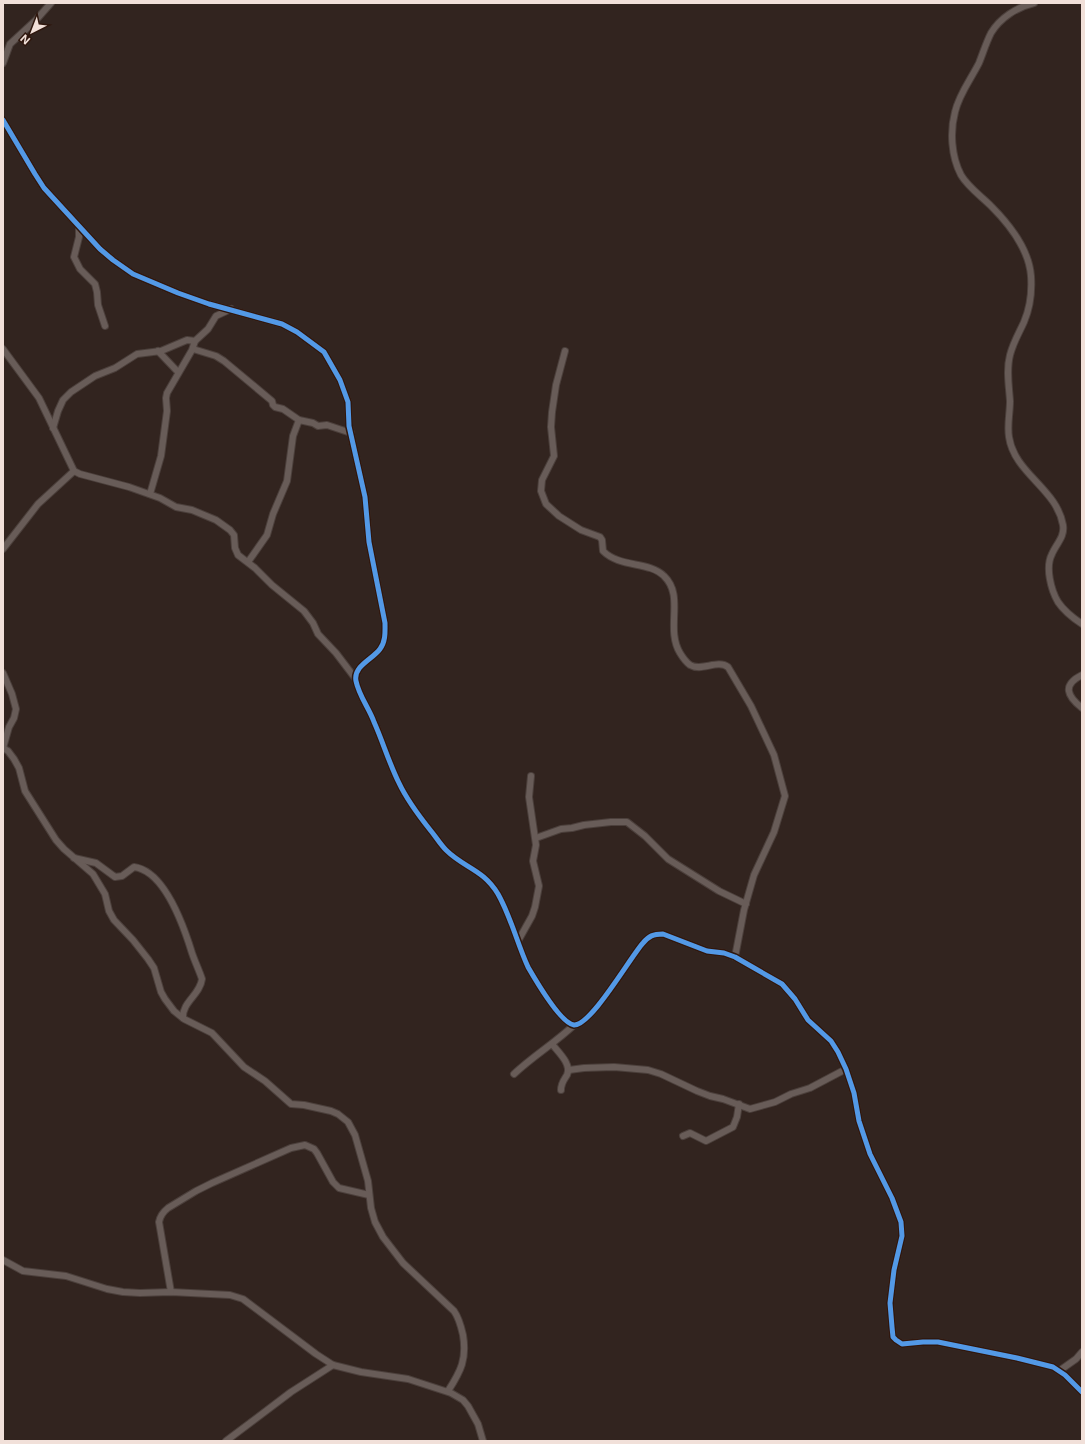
<svg xmlns="http://www.w3.org/2000/svg" width="1085" height="1444" font-family="Inter,sans-serif">
  <style>
    .lines { fill: none; stroke-linecap: round; stroke-linejoin: round }
    .minor-casing { stroke: #4c403c; stroke-width: 8 }
    .minor { stroke: #685c58; stroke-width: 6 }
    .cycleway-casing { stroke: #2f170e; stroke-width: 8 }
    .cycleway { stroke: #5399e6; stroke-width: 5 }
  </style>
  <rect width="100%" height="100%" fill="#32241f"/>
  <g class="lines">
    <defs>
      <g id="minor">
        <path d="M1034 3C1017 7 1000 18 991 33 986 43 983 53 979 63 971 79 959 94 955 112 950 131 951 156 961 175 968 187 981 196 991 206 1009 224 1029 249 1031 276 1032 291 1030 308 1024 322 1019 333 1013 343 1010 355 1006 370 1009 386 1010 401 1010 413 1007 425 1009 437 1014 473 1057 489 1063 525 1065 537 1056 544 1052 554 1045 567 1051 590 1058 602 1064 611 1073 618 1082 624"/>
        <path d="M3 63 10 44 36 20 51 3"/>
        <path d="M3 120 35 174 44 188 100 249 113 260 133 274 178 293 209 304 282 324 297 332 324 352 340 380 348 402 349 426 365 497 369 542 385 623C385 631 386 641 380 649 373 659 353 666 356 681 359 696 369 708 374 722 383 742 389 763 399 783 407 800 419 816 431 831 436 837 440 844 446 850 464 868 483 869 498 894 511 917 517 943 528 967 535 979 560 1023 574 1025 591 1026 631 956 643 943 649 936 653 934 663 934L707 951 724 953 735 957 782 984 795 999 808 1020 831 1041 838 1052 846 1069 854 1093 859 1121 870 1154 892 1198 901 1222 902 1236 894 1270 890 1303 892 1327 893 1337 896 1340 902 1344 923 1342H938L1017 1358 1053 1367 1065 1375 1082 1392"/>
        <path d="M79 227V237L74 257 80 269 95 284 97 292 98 305 105 326"/>
        <path d="M3 349 39 398 74 471 80 474 129 487 160 498 176 507 192 510 216 520 230 530 234 535 235 548 238 555 255 568 272 585 304 611 313 623 318 634 336 653 355 678"/>
        <path d="M193 349 216 356 224 361 272 401 273 405 275 407 283 409 299 420 313 423 318 426 327 425 351 433"/>
        <path d="M158 351 178 372"/>
        <path d="M565 351 556 385 552 412 551 427 554 456 542 480 541 491 546 504 559 516 581 530 600 537 602 540 603 551C620 568 649 561 664 576 685 596 665 628 680 653 683 658 686 662 690 665 702 672 717 659 728 667L751 706 774 755 785 796 774 832 754 875 744 910 735 957"/>
        <path d="M53 428 58 411 63 400 71 392 95 376 115 368 137 354 161 351 187 340 195 341"/>
        <path d="M150 494 161 456 167 411 166 398 167 393 192 350 195 341 208 329 216 316 231 309"/>
        <path d="M3 549 38 504 74 471"/>
        <path d="M248 562 267 535 273 514 287 481 293 436 299 420"/>
        <path d="M3 673 12 694 16 709 14 718 9 727 3 748"/>
        <path d="M1082 675C1062 685 1067 696 1082 708"/>
        <path d="M3 748 8 751 14 759 19 768 25 791 56 840 64 849 93 874 105 894 109 911 114 920 133 940 148 959 154 968 161 992 165 999 174 1011 184 1019 212 1033 244 1067 265 1081 291 1104 304 1105 331 1111 338 1114 348 1122 355 1135 368 1181 371 1208 375 1222 383 1237 403 1263 454 1311C459 1318 461 1326 463 1335 467 1359 461 1371 448 1391"/>
        <path d="M536 838 561 829 572 828 584 825 611 822H627L645 836 668 859 719 891 746 904"/>
        <path d="M74 858 96 863 115 877 122 876 134 867C165 871 184 927 192 953 195 962 199 970 202 979 200 995 182 1002 183 1018"/>
        <path d="M518 941 532 916 535 907 539 886 533 861 536 845 529 797 531 776"/>
        <path d="M552 1044C558 1052 572 1064 567 1075 564 1080 561 1083 561 1090"/>
        <path d="M569 1070 584 1068 614 1067 648 1070 661 1074 697 1091 710 1096 723 1099 750 1109 775 1102 791 1094 810 1088 846 1069"/>
        <path d="M514 1074C533 1056 555 1043 574 1025"/>
        <path d="M683 1136 690 1133 706 1141 733 1127 737 1117 739 1104"/>
        <path d="M3 1260 23 1271 66 1276 107 1289 123 1292 140 1293 171 1292 230 1295 243 1299 316 1354 333 1365 361 1372 408 1379 451 1393 463 1400 468 1406 478 1424 483 1441"/>
        <path d="M171 1292 159 1222C160 1216 163 1212 168 1208L196 1191 212 1183 291 1148 305 1145 314 1149 317 1153 333 1182 339 1188 369 1195"/>
        <path d="M1059 1371 1076 1359 1082 1352"/>
        <path d="M226 1441 291 1392 333 1365"/>
      </g>
    </defs>
    <use href="#minor" class="minor-casing"/>
    <use href="#minor" class="minor"/>
    <defs>
      <path id="cycleway" d="M3 120 35 174 44 188 100 249 113 260 133 274 178 293 209 304 282 324 297 332 324 352 340 380 348 402 349 426 365 497 369 542 385 623C385 631 386 641 380 649 373 659 353 666 356 681 359 696 369 708 374 722 383 742 389 763 399 783 407 800 419 816 431 831 436 837 440 844 446 850 464 868 483 869 498 894 511 917 517 943 528 967 535 979 560 1023 574 1025 591 1026 631 956 643 943 649 936 653 934 663 934L707 951 724 953 735 957 782 984 795 999 808 1020 831 1041 838 1052 846 1069 854 1093 859 1121 870 1154 892 1198 901 1222 902 1236 894 1270 890 1303 892 1327 893 1337 896 1340 902 1344 923 1342H938L1017 1358 1053 1367 1065 1375 1082 1392"/>
    </defs>
    <use href="#cycleway" class="cycleway-casing"/>
    <use href="#cycleway" class="cycleway"/>
  </g>
  <rect width="1085" height="1444" fill="none" stroke="#f1e0d9" stroke-width="8"/>
  <g transform="translate(32 32) rotate(222)" stroke="#2f170e" stroke-width="3" paint-order="stroke">
  <path d="M0-3L7 15L0 10L-7 15Z" fill="#f1e0d9"/>
  <text y="-6" font-size="11" font-weight="bold" text-anchor="middle" fill="#f1e0d9">N</text>
  </g>
</svg>
